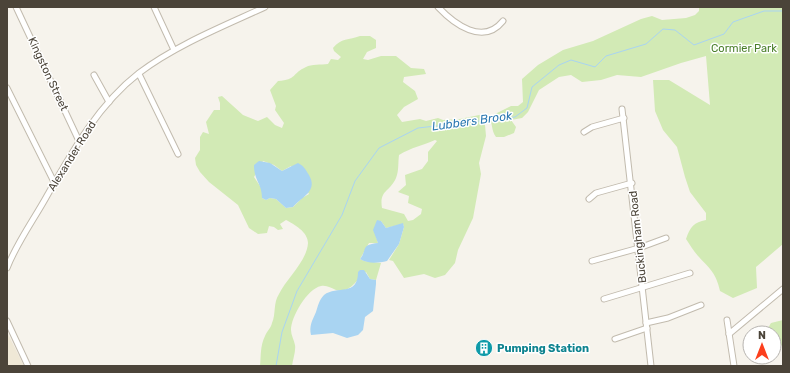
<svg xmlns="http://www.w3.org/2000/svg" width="790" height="373" font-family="Rubik,sans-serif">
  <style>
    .education { fill: #efe8d6 }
    .green { fill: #d2eab5; fill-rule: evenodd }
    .water { fill: #a9d4f2 }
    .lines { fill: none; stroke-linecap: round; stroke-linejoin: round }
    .stream { stroke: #a9d4f2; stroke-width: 1 }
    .minor-casing { stroke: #c2bbae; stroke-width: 7 }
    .minor { stroke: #fff; stroke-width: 5 }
    .labels { text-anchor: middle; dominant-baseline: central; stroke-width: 3; stroke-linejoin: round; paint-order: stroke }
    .park-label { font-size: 11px; fill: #4a7f2a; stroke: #fff }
    .street-label { font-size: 11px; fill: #4b4439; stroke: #fff }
    .culture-label { font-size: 11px; font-weight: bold; fill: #0d838f; stroke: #fff; text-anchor: start }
    .water-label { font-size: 12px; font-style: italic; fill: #2e7ab2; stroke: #fff }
  </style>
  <rect width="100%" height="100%" fill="#f6f3ec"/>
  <path class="education" d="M7 332 24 366H7Z"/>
  <g class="green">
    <path d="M699 7H783V244L756 267 757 288 733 298 720 291C716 273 710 269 699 257 694 252 690 245 686 239 690 227 694 222 706 220V213L690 192 685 177 677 147 663 130 655 111 653 80H669L710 105 706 56 681 63 641 77 617 75 601 80 582 82 571 75 559 77 539 90 528 112 522 118 511 120 516 127 514 133 504 137H496C491 130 493 124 489 117L511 106H518L523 102 522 79 538 65 563 50 593 41 641 19 652 16 662 20 686 18 695 15 699 11Z"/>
    <path d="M360 36H370L376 40V48L367 52 363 59 368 60 381 56H396L411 68 424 69 426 74 404 77 403 82 415 91 418 99 404 107 397 115 402 122 420 119 426 121 438 118 443 120 460 119 484 114 486 136 479 163 481 174 473 218 458 250 455 263 445 275 435 278 424 274 404 278 393 261 389 260 399 244 404 227 403 224 386 228 381 221 375 232 378 243H369L360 259 364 261 381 263 376 280 370 279 366 272C356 279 351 294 336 290 331 288 327 285 321 286 307 289 291 317 291 330 291 335 294 340 295 345 296 351 293 359 292 366H260C261 356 260 346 265 336 267 331 271 328 272 323 276 314 273 303 279 294 287 278 307 261 308 243 308 232 294 224 286 220L280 224 283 229 278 230 274 227 269 226 267 233 258 234 249 228 238 205 209 182 200 172 196 165 195 158 200 150V137L203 132 209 134 206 122 214 110H220V103L218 97 222 96 243 115 258 121 267 117 275 125 282 128 284 123 275 110 276 106 270 90 278 81C297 80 292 73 306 67 311 64 321 65 328 64L331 59 338 60 341 57 334 51 333 48C341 38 349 40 360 36ZM435 140 437 141 428 152V161L422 169 405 175 406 185 398 192 409 196 408 203 422 209 421 214 413 220 408 221 404 214 382 208C379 190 390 192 396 178 399 171 398 162 399 155 412 147 422 146 435 140ZM263 161 274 165 282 171 291 166 309 194 302 198 293 207 286 208 276 199 270 198 266 200 262 198V189L254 177Z"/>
    <path d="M783 320V346L774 342V333H765L771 323Z"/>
  </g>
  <g class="water">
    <path d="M259 161 270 163 282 171 298 163C304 166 305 169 309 175 318 191 303 196 293 207L286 208 276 199 270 198 266 200 262 198C262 183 254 181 254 165Z"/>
    <path d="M377 220 381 221 386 228 403 223 404 227 399 244 387 261C378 263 368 264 360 259 368 249 360 245 378 243L373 230Z"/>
    <path d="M360 270H364L370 279 376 280V284L373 311 365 317 363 330 358 335 347 338 333 333 311 335C309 326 312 321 316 312 318 306 319 300 324 295 337 285 358 297 358 272Z"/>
  </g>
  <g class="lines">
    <path class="stream" d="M276 366 282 332 297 291 342 215 355 181 379 148 418 128 515 117 527 108 532 87 559 65 571 60 595 67 606 56 646 44 663 29 675 30 694 45 724 34 733 22 764 11H783"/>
    <defs>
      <g id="minor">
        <path d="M16 7 79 141"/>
        <path d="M154 7 174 50"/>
        <path d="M438 7C454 24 483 46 503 21"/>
        <path d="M139 74 178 154"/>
        <path d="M94 75 109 102"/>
        <path d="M7 88 54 182"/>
        <path d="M622 109 651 366"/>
        <path d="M584 132 592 127 624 118"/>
        <path d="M589 199 596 193 632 183"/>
        <path d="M592 261 639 248 666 238"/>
        <path d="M7 268C17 242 35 218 48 194 73 150 99 104 139 73 176 45 224 26 265 7"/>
        <path d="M604 299 690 273"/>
        <path d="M727 320 734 366"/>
        <path d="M7 321 28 366"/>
        <path d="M646 323 668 318 701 305"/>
        <path d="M729 334 783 289"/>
        <path d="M615 339 647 328"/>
      </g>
    </defs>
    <use href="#minor" class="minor-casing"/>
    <use href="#minor" class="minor"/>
  </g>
  <defs>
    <symbol id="building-disc" viewBox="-11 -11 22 22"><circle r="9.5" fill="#0f9aa8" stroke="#fff"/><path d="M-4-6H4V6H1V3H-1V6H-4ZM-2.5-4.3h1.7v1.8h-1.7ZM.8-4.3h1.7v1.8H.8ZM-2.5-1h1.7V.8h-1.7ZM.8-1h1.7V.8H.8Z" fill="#fff"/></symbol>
  </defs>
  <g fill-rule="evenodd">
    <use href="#building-disc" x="474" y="338" width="20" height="20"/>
  </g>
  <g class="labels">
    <g class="park-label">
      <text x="744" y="48">Cormier Park</text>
    </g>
    <g class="street-label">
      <text transform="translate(48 74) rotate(65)">Kingston Street</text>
      <text transform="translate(72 156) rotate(-58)">Alexander Road</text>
      <text transform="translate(638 237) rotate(-96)">Buckingham Road</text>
    </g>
    <g class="culture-label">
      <text x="497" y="348">Pumping Station</text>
    </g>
    <g class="water-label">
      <text transform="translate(472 121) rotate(-8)">Lubbers Brook</text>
    </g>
  </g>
  <rect width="790" height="373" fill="none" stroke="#4b4439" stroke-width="16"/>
  <g transform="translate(762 345)"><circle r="19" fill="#ffffff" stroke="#b7b4b0"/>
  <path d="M0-3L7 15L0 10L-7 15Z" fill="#fc3f1d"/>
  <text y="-6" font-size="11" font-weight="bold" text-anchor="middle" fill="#4b4439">N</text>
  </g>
</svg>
